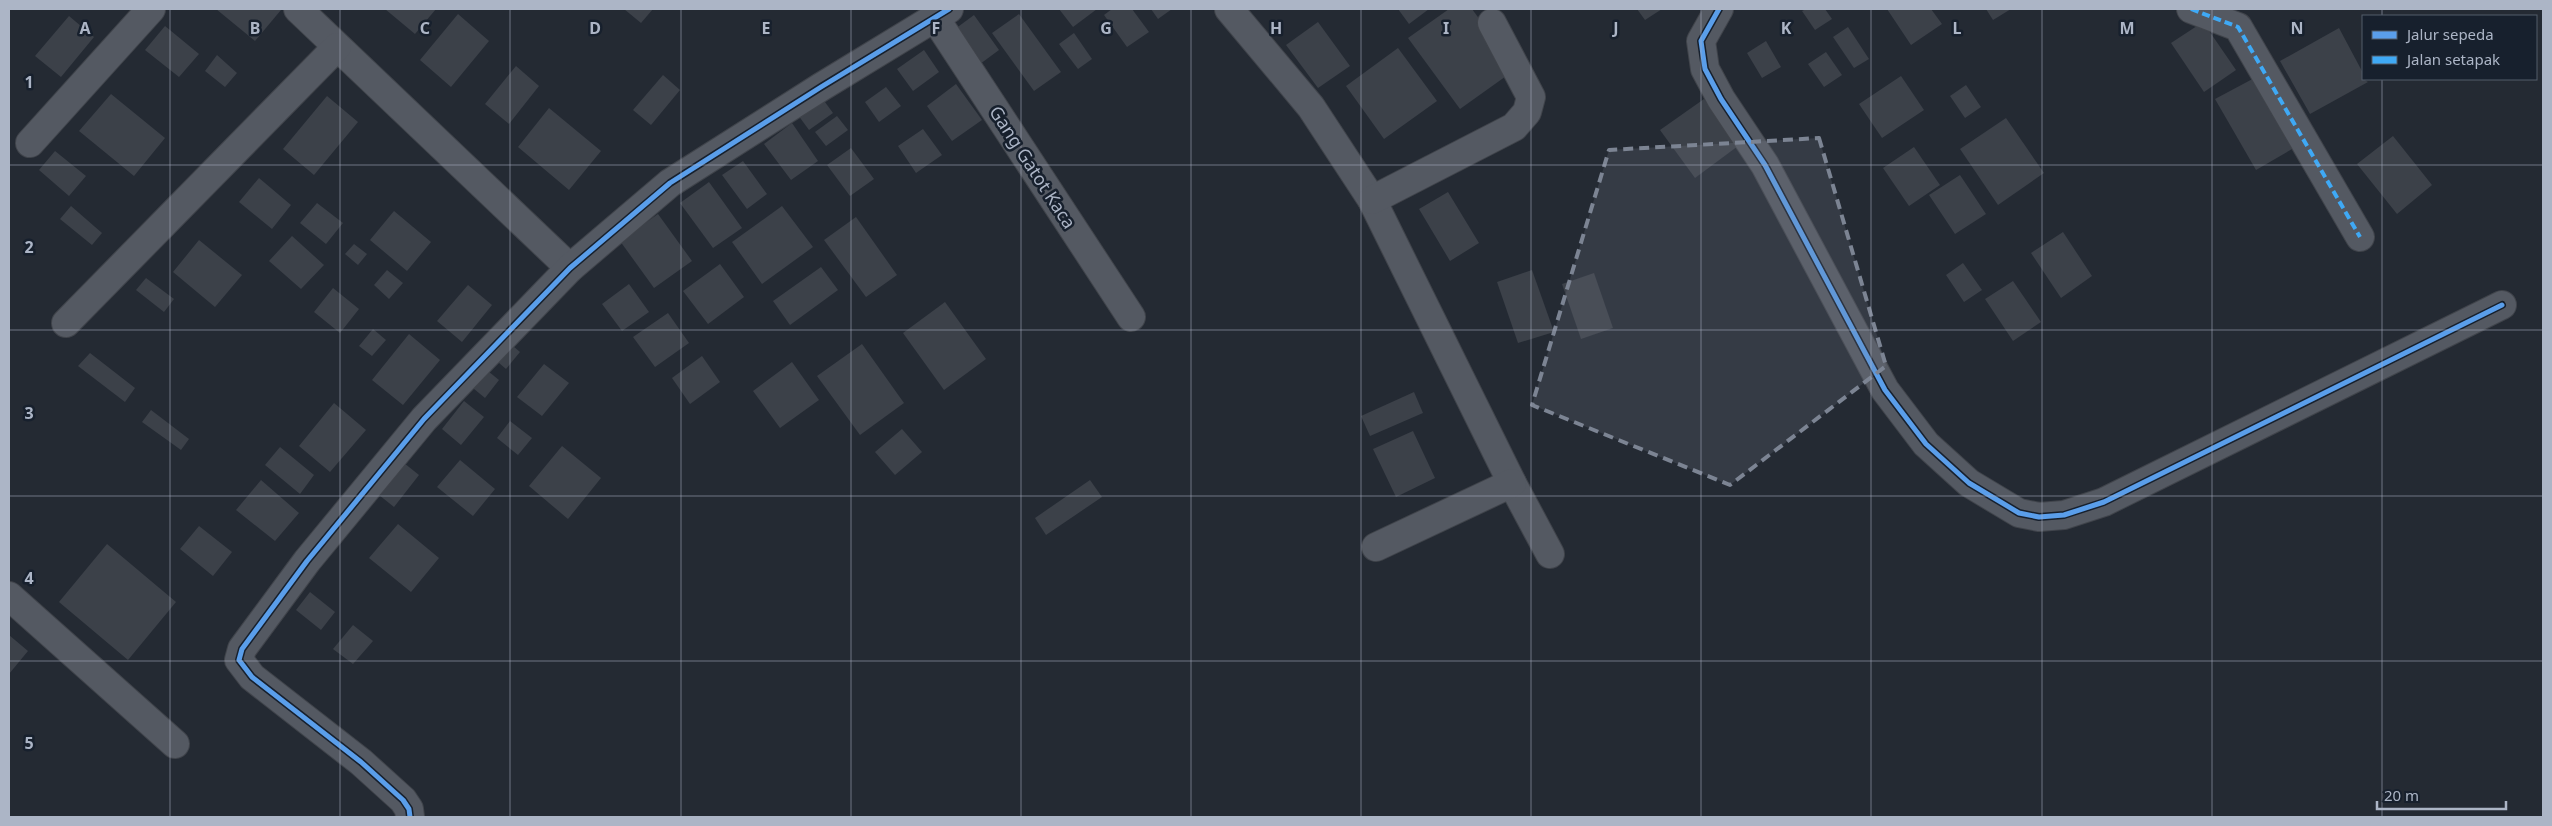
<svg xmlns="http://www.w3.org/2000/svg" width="2552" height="826" font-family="'Noto Sans',sans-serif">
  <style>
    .building { fill: #3c4149 }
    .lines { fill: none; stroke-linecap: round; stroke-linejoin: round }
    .minor-casing { stroke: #40444b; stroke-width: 30 }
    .minor { stroke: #545962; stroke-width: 28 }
    .quiet { stroke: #3fa9f5; stroke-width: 4; stroke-dasharray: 8 4; stroke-linecap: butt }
    .cycleway-casing { stroke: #17202d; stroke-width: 8 }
    .cycleway { stroke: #5a9eea; stroke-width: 5 }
    .marked { fill: #7c8493; fill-opacity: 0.2; stroke: #7c8493; stroke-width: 4; stroke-dasharray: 10 6; stroke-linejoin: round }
    .grid { fill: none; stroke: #acb5c6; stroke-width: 1; stroke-opacity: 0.55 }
    .labels { text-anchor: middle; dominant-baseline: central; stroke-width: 5; stroke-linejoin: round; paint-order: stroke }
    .street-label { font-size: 18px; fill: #acb5c6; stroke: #17202d }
    .grid-label { font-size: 16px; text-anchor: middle; font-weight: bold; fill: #acb5c6; stroke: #17202d; stroke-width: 5; stroke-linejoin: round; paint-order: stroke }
  </style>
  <rect width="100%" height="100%" fill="#242a33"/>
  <g class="building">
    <path d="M216 9H280L281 10 255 41Z"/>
    <path d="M385 9H436L415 34Z"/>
    <path d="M624 9H653L641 23Z"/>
    <path d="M1059 9H1097L1073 27Z"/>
    <path d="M1112 9H1132L1149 32 1127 47 1104 15Z"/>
    <path d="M1151 9H1172L1158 19Z"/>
    <path d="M1398 9H1429L1409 24Z"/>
    <path d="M1449 9H1472L1516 69 1460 109 1408 38Z"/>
    <path d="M1637 9H1662L1645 20Z"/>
    <path d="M1806 9H1825L1832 19 1815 30 1802 11Z"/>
    <path d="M1887 9H1931L1942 24 1911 45Z"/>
    <path d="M1986 9H2011L1993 20Z"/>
    <path d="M458 14 489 41 451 87 420 60Z"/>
    <path d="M1019 14 1061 72 1034 91 992 33Z"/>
    <path d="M974 15 999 50 976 67 951 32Z"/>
    <path d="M69 16 94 37 61 77 35 56Z"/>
    <path d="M1318 22 1350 66 1318 88 1286 45Z"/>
    <path d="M2203 22 2236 70 2204 92 2171 43Z"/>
    <path d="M165 26 199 54 179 77 145 50Z"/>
    <path d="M1848 27 1869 59 1854 68 1833 37Z"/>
    <path d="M2339 28 2363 73V79L2368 82 2310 114 2280 61Z"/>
    <path d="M1074 33 1092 59 1078 69 1059 44Z"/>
    <path d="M1766 41 1781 67 1762 78 1747 53Z"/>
    <path d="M1398 48 1437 101 1384 139 1346 86Z"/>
    <path d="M924 50 939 72 913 91 897 69Z"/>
    <path d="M1826 52 1842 75 1824 87 1808 64Z"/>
    <path d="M217 55 237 73 225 87 205 71Z"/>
    <path d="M516 66 539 86 509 124 485 104Z"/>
    <path d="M663 75 680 90 651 125 633 110Z"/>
    <path d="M2260 75 2299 145 2256 170 2215 99Z"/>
    <path d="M1901 76 1924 110 1882 138 1859 104Z"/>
    <path d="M956 84 982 120 952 141 927 106Z"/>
    <path d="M1966 85 1981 107 1965 118 1950 96Z"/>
    <path d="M886 87 901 106 879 122 865 102Z"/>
    <path d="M111 94 165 138 134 176 79 131Z"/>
    <path d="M327 96 358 122 314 175 283 149Z"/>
    <path d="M822 98 833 113 809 130 798 115Z"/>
    <path d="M1704 99 1738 146 1695 178 1660 130Z"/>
    <path d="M549 108 601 151 569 190 518 147Z"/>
    <path d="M837 116 848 130 826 146 815 132Z"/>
    <path d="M2006 118 2044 173 1998 205 1960 149Z"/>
    <path d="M792 123 818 161 791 180 764 144Z"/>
    <path d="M923 129 942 155 916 173 898 146Z"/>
    <path d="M2393 136 2432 185 2397 214 2357 164Z"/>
    <path d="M1914 147 1940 185 1909 206 1883 168Z"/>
    <path d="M851 148 874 179 850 196 827 165Z"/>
    <path d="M55 151 86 176 69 196 39 170Z"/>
    <path d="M743 161 767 194 747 209 722 175Z"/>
    <path d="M1960 175 1986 214 1955 234 1929 195Z"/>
    <path d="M259 178 291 205 272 229 239 202Z"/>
    <path d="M709 182 742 228 713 248 680 203Z"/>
    <path d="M1448 192 1479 243 1450 261 1419 209Z"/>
    <path d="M317 203 343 223 326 244 300 223Z"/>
    <path d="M71 206 102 233 92 245 60 219Z"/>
    <path d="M782 206 813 247 762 284 732 242Z"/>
    <path d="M394 211 431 242 407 271 370 240Z"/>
    <path d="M658 214 692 261 654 288 620 241Z"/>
    <path d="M856 217 897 275 866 297 824 240Z"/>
    <path d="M2063 232 2092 276 2061 298 2031 253Z"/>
    <path d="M292 236 324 265 301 289 269 261Z"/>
    <path d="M199 240 242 275 215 307 173 272Z"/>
    <path d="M354 244 367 254 358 265 345 254Z"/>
    <path d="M1963 263 1982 290 1964 302 1946 275Z"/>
    <path d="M720 264 744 297 708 324 683 291Z"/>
    <path d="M821 267 838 290 790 325 773 301Z"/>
    <path d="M387 270 403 283 389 299 374 285Z"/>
    <path d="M1532 270 1554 332 1518 343 1497 282Z"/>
    <path d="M1594 273 1613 328 1581 339 1562 284Z"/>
    <path d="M146 278 174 299 164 312 136 290Z"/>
    <path d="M2013 281 2041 322 2013 341 1985 299Z"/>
    <path d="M629 284 649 312 622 331 602 304Z"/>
    <path d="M468 285 492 305 462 342 437 321Z"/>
    <path d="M333 288 359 309 340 333 314 312Z"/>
    <path d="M945 302 986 359 944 390 903 333Z"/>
    <path d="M668 313 689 343 655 367 633 337Z"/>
    <path d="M373 329 386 340 372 356 359 346Z"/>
    <path d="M409 334 440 360 403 405 372 380Z"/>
    <path d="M506 340 520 352 506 369 492 357Z"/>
    <path d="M862 344 904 403 860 435 817 376Z"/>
    <path d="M90 353 135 388 125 402 78 366Z"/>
    <path d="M702 356 720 382 690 404 672 378Z"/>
    <path d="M792 362 819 400 780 428 753 391Z"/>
    <path d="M544 364 569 383 542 416 517 397Z"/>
    <path d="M483 367 499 380 485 398 468 384Z"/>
    <path d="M1414 392 1423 413 1370 436 1361 416Z"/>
    <path d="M464 401 484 417 461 445 442 429Z"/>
    <path d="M334 403 366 430 330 472 299 446Z"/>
    <path d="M151 410 189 439 181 450 142 422Z"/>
    <path d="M510 421 532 438 518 455 497 438Z"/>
    <path d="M902 429 922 452 895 475 875 452Z"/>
    <path d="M1413 431 1435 478 1396 497 1373 449Z"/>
    <path d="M562 446 601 478 568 519 529 486Z"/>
    <path d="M280 447 314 475 300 494 265 465Z"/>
    <path d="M399 459 419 475 394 507 374 491Z"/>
    <path d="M460 460 495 489 473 516 437 487Z"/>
    <path d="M261 480 299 513 275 541 236 510Z"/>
    <path d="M1090 480 1102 497 1046 535 1035 518Z"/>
    <path d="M398 524 439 558 411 592 369 558Z"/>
    <path d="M199 526 232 552 213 576 180 549Z"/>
    <path d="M107 544 176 602 128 660 59 602Z"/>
    <path d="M310 592 335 612 321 630 296 610Z"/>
    <path d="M353 625 373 641 353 664 333 649Z"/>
    <path d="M9 635 28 651 9 674Z"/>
  </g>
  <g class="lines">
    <defs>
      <g id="minor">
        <path d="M298 9 570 268"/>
        <path d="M1229 9 1311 107 1372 200 1512 483 1550 554"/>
        <path d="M1719 9 1701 41 1705 69 1721 99 1765 165 1885 390 1926 444 1969 483 2019 513 2039 517 2064 515 2104 502 2502 305"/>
        <path d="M2191 9 2238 27 2360 237"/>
        <path d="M935 18 1131 317"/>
        <path d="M30 143 151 9"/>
        <path d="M1372 200 1514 127 1527 112 1531 97 1492 23"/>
        <path d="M66 323 337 47"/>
        <path d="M1376 547 1512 483"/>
        <path d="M9 596 175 744"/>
        <path d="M410 817 409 809 403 800 361 762 252 677 239 660 242 649 307 561 424 419 570 268 670 183 821 87 949 9"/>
      </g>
    </defs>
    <use href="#minor" class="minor-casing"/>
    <use href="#minor" class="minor"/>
    <path class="quiet" d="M2191 9 2238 27 2360 237"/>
    <defs>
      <g id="cycleway">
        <path d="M1719 9 1701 41 1705 69 1721 99 1765 165 1885 390 1926 444 1969 483 2019 513 2039 517 2064 515 2104 502 2502 305"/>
        <path d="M410 817 409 809 403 800 361 762 252 677 239 660 242 649 307 561 424 419 570 268 670 183 821 87 949 9"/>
      </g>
    </defs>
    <use href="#cycleway" class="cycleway-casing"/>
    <use href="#cycleway" class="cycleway"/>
  </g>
  <path class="marked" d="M1819 138 1886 366 1730 485 1532 405 1609 150Z"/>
  <path class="grid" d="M170 9V817M340 9V817M510 9V817M681 9V817M851 9V817M1021 9V817M1191 9V817M1361 9V817M1531 9V817M1701 9V817M1871 9V817M2042 9V817M2212 9V817M2382 9V16M2382 79V817M9 165H2543M9 330H2543M9 496H2543M9 661H2543"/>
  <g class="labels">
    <g class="street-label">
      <text transform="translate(1033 167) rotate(57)">Gang Gatot Kaca</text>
    </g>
  </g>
  <g class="grid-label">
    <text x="85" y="34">A</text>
    <text x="255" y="34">B</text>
    <text x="425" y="34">C</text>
    <text x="595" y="34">D</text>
    <text x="766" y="34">E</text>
    <text x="936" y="34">F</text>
    <text x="1106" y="34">G</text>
    <text x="1276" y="34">H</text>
    <text x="1446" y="34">I</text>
    <text x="1616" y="34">J</text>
    <text x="1786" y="34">K</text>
    <text x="1957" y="34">L</text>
    <text x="2127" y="34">M</text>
    <text x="2297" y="34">N</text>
    <text x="29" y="88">1</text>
    <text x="29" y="253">2</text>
    <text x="29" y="419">3</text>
    <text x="29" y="584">4</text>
    <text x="29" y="749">5</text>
  </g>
  <rect width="2552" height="826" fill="none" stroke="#acb5c6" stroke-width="20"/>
  <rect x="2362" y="15" width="175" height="65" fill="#17202d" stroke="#535c6a"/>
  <rect x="2372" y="31" width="25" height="8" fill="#5a9eea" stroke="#535c6a"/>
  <text x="2407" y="40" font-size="15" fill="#acb5c6">Jalur sepeda</text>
  <rect x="2372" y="56" width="25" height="8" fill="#3fa9f5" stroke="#535c6a"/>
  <text x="2407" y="65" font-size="15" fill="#acb5c6">Jalan setapak</text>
  <path d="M2377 801v8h129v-8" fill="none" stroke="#acb5c6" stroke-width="2.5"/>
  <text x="2384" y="801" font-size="15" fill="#acb5c6" stroke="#17202d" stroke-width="4" paint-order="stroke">20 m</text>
</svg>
